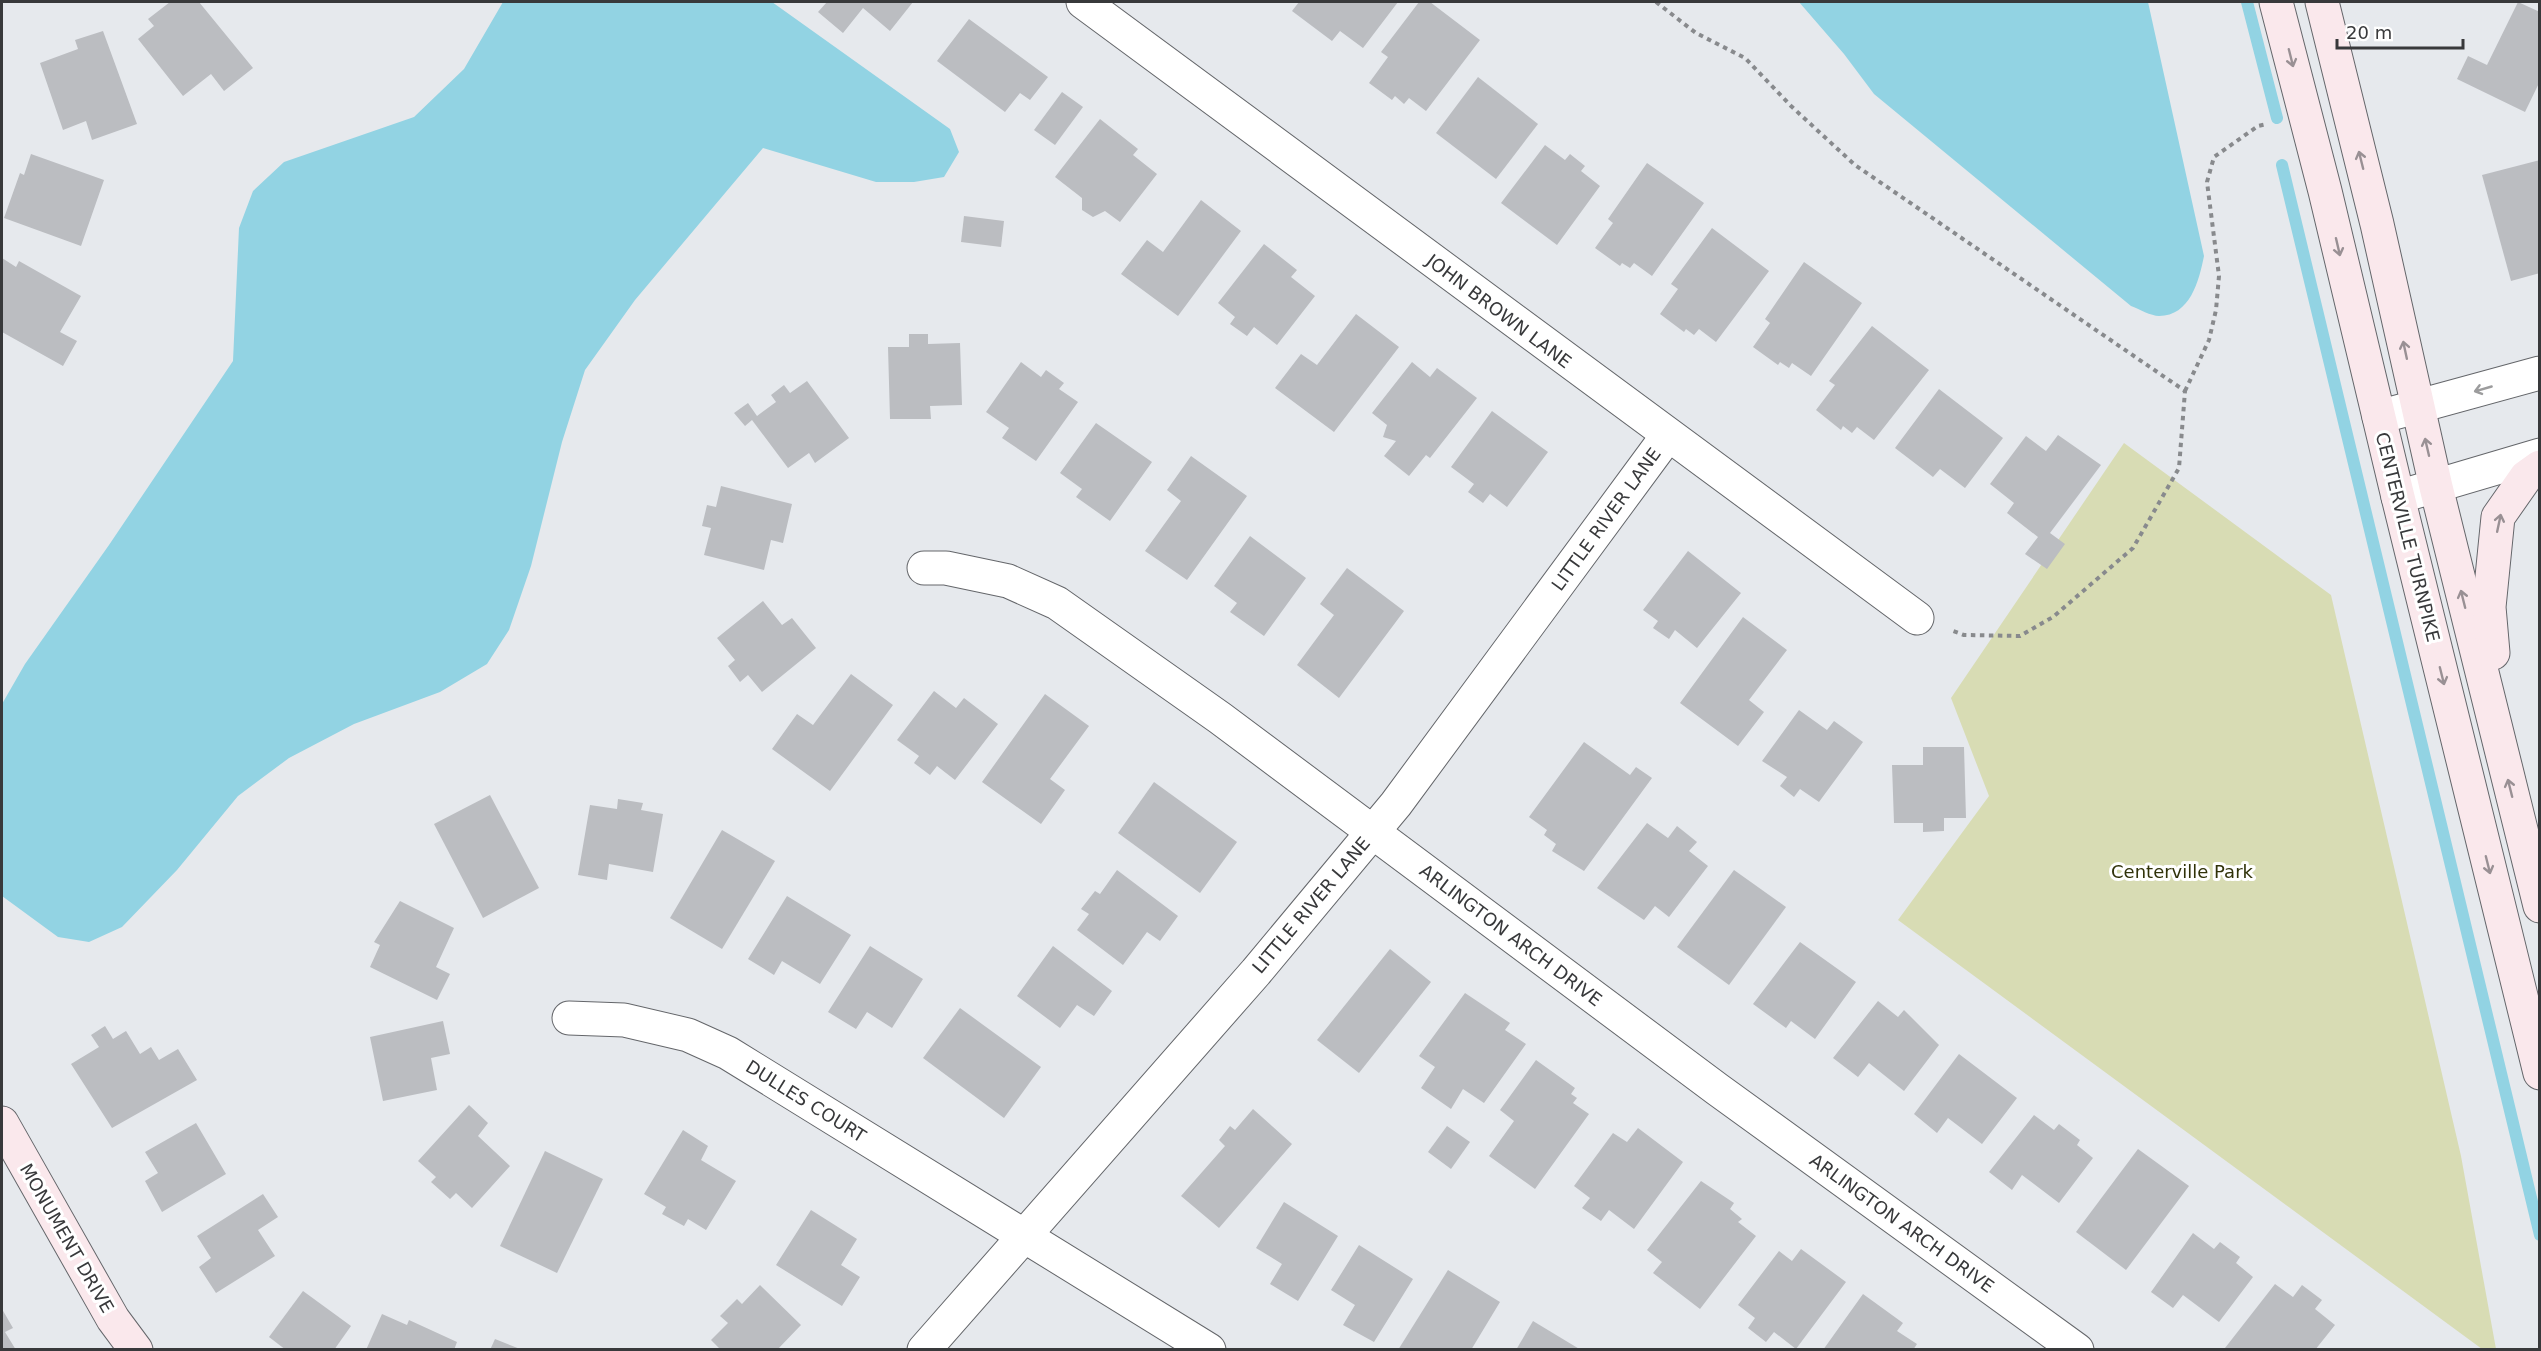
<svg xmlns="http://www.w3.org/2000/svg" width="2541" height="1351" font-family="'DejaVu Sans',sans-serif">
  <style>
    .green { fill: #d8dcb4 }
    .water { fill: #92d3e3 }
    .lines { fill: none; stroke-linecap: round; stroke-linejoin: round }
    .stream { stroke: #92d3e3; stroke-width: 12 }
    .building { fill: #bbbdc1 }
    .street-casing { stroke: #64666a; stroke-width: 35 }
    .secondary-casing { stroke: #64666a; stroke-width: 35 }
    .path { stroke: #888a8d; stroke-width: 4; stroke-dasharray: 4.5 4.5; stroke-linecap: butt }
    .street { stroke: #fff; stroke-width: 33 }
    .secondary { stroke: #fae8ec; stroke-width: 33 }
    .oneway { stroke: #999094 }
    .oneway2 { stroke: #9c9c9d }
    .labels { text-anchor: middle; dominant-baseline: central; stroke-width: 6; stroke-linejoin: round; paint-order: stroke }
    .street-label { font-size: 18px; fill: #38393b; stroke: #fff }
    .park-label { font-size: 18px; fill: #303209; stroke: #fff }
  </style>
  <rect width="100%" height="100%" fill="#e6e9ed"/>
  <path class="green" d="M2124 443 2331 595 2461 1156 2496 1349H2482L1898 920 1989 796 1951 698Z"/>
  <g class="water">
    <path d="M503 2H772L950 129 959 152 944 177 914 182H876L763 148 635 300 585 370 562 442 531 566 509 630 487 664 440 692 354 724 289 758 238 796 177 870 122 927 89 942 58 937 2 896V704L25 664 109 545 233 361 239 228 253 191 284 162 414 117 464 69Z"/>
    <path d="M1799 2H2148L2204 256C2199 281 2190 316 2159 316 2151 316 2139 309 2131 306L1874 94 1844 54Z"/>
  </g>
  <g class="lines">
    <g class="stream">
      <path d="M2247 2 2277 118"/>
      <path d="M2282 165 2540 1235"/>
    </g>
  </g>
  <g class="building">
    <path d="M170 2H199L253 68 224 91 211 74 183 96 138 39 154 26 148 19Z"/>
    <path d="M827 2H913L890 31 863 8 843 33 818 12Z"/>
    <path d="M1299 2H1398L1363 48 1340 31 1332 41 1292 11Z"/>
    <path d="M1419 2H1430L1480 40 1426 111 1409 98 1404 104 1395 96 1392 100 1369 83 1388 57 1381 52Z"/>
    <path d="M2518 2 2540 12V81L2525 112 2457 79 2468 56 2487 65Z"/>
    <path d="M969 19 1048 77 1030 100 1020 93 1005 112 937 61Z"/>
    <path d="M103 31 137 124 92 140 86 121 63 130 40 63 78 49 75 40Z"/>
    <path d="M1478 77 1538 124 1496 179 1436 133Z"/>
    <path d="M1062 92 1083 107 1055 145 1034 130Z"/>
    <path d="M1100 119 1138 149 1133 155 1157 174 1120 222 1105 211 1093 217 1082 210V198L1055 177Z"/>
    <path d="M1545 145 1565 160 1570 154 1585 166 1581 171 1600 186 1557 245 1501 203Z"/>
    <path d="M31 154 104 180 81 246 4 218 20 173 24 175Z"/>
    <path d="M2540 160V273L2511 281 2482 175Z"/>
    <path d="M1647 163 1704 203 1652 276 1634 263 1630 268 1622 263 1620 266 1595 248 1613 223 1608 219Z"/>
    <path d="M1201 200 1241 231 1178 316 1121 274 1147 240 1163 252Z"/>
    <path d="M964 216 1004 221 1001 247 961 242Z"/>
    <path d="M1712 228 1769 271 1716 342 1699 329 1694 335 1686 329 1684 332 1660 314 1678 289 1671 284Z"/>
    <path d="M1264 244 1297 270 1291 277 1315 296 1277 345 1254 327 1247 336 1230 324 1235 317 1218 303Z"/>
    <path d="M2 258 16 267 19 261 81 296 60 332 77 341 63 366 2 332Z"/>
    <path d="M1804 262 1862 303 1811 376 1792 363 1789 368 1780 362 1778 365 1753 347 1770 323 1765 319Z"/>
    <path d="M1356 314 1399 347 1334 432 1275 388 1301 354 1317 365Z"/>
    <path d="M1872 326 1929 370 1874 440 1857 427 1852 433 1843 426 1841 430 1816 410 1835 385 1829 381Z"/>
    <path d="M909 334H928V344L960 343 962 405 930 406 931 419H890L888 347H909Z"/>
    <path d="M1021 362 1041 377 1046 370 1064 383 1059 389 1078 402 1036 461 1002 438 1009 428 986 412Z"/>
    <path d="M1412 362 1430 377 1437 368 1477 398 1430 458 1426 455 1409 476 1384 456 1396 441 1383 437 1387 425 1372 413Z"/>
    <path d="M807 381 849 438 815 463 809 453 788 468 752 420 745 426 734 413 748 403 757 416 776 402 771 395 784 385 790 393Z"/>
    <path d="M1939 389 2003 438 1965 488 1940 469 1933 477 1895 448Z"/>
    <path d="M1492 411 1548 452 1507 507 1490 494 1483 503 1468 492 1474 484 1451 467Z"/>
    <path d="M1096 423 1152 462 1110 521 1076 497 1082 489 1060 473Z"/>
    <path d="M2058 435 2101 465 2050 533 2065 544 2047 569 2025 554 2038 537 2007 513 2014 503 1990 484 2026 436 2046 451Z"/>
    <path d="M1191 456 1247 496 1187 580 1145 551 1181 501 1167 490Z"/>
    <path d="M721 486 792 504 783 543 771 540 764 570 704 555 711 528 702 526 707 505 716 507Z"/>
    <path d="M1250 536 1306 578 1264 636 1230 612 1237 603 1214 586Z"/>
    <path d="M1688 551 1741 593 1697 648 1675 630 1669 639 1653 628 1658 621 1643 610Z"/>
    <path d="M1347 568 1404 611 1339 698 1297 665 1334 615 1320 604Z"/>
    <path d="M763 601 782 625 792 618 816 648 762 692 748 675 740 682 728 666 735 660 717 638Z"/>
    <path d="M1743 617 1787 650 1749 700 1764 712 1738 746 1680 703Z"/>
    <path d="M851 674 893 705 830 791 772 749 797 714 813 725Z"/>
    <path d="M934 691 956 708 964 698 998 724 955 780 937 766 930 775 914 763 919 756 897 740Z"/>
    <path d="M1045 694 1089 726 1050 779 1065 790 1041 824 982 782Z"/>
    <path d="M1799 710 1827 730 1834 721 1863 742 1819 802 1800 789 1794 797 1780 786 1787 777 1762 761Z"/>
    <path d="M1584 742 1630 775 1636 767 1652 778 1584 871 1552 851 1556 844 1544 835 1547 830 1529 817Z"/>
    <path d="M1923 747H1964L1966 818H1944V831L1923 832V823H1894L1892 765H1923Z"/>
    <path d="M1154 782 1237 842 1200 893 1118 833Z"/>
    <path d="M490 795 539 888 483 918 434 824Z"/>
    <path d="M618 799 643 803 641 810 663 814 653 872 609 864 607 880 578 875 590 805 617 809Z"/>
    <path d="M1647 823 1668 838 1677 826 1697 842 1689 851 1708 866 1669 917 1655 906 1644 920 1597 888Z"/>
    <path d="M722 830 775 861 722 949 670 918Z"/>
    <path d="M1117 870 1178 916 1160 941 1147 932 1123 965 1077 930 1089 914 1081 909 1095 891 1100 894Z"/>
    <path d="M1734 870 1786 907 1729 985 1677 947Z"/>
    <path d="M787 896 851 935 820 984 782 961 774 975 748 959Z"/>
    <path d="M400 901 454 928 436 967 450 974 437 1000 370 967 380 945 374 942Z"/>
    <path d="M1800 942 1856 982 1815 1039 1791 1021 1786 1028 1753 1004Z"/>
    <path d="M870 946 923 979 892 1028 867 1012 856 1029 828 1012Z"/>
    <path d="M1053 946 1112 991 1094 1016 1077 1005 1060 1028 1017 996Z"/>
    <path d="M1390 949 1431 982 1359 1073 1317 1040Z"/>
    <path d="M1465 993 1510 1023 1505 1030 1526 1044 1484 1103 1463 1089 1451 1109 1421 1088 1435 1067 1419 1056Z"/>
    <path d="M1878 1001 1898 1017 1904 1010 1939 1045 1904 1091 1869 1063 1858 1077 1833 1058Z"/>
    <path d="M960 1008 1041 1067 1004 1118 923 1058Z"/>
    <path d="M443 1021 450 1054 431 1058 437 1090 383 1101 370 1037Z"/>
    <path d="M105 1026 113 1039 126 1031 140 1054 151 1047 159 1060 178 1049 197 1080 112 1128 71 1064 99 1047 91 1035Z"/>
    <path d="M1959 1054 2017 1098 1982 1144 1948 1118 1937 1133 1914 1114Z"/>
    <path d="M1536 1060 1575 1088 1571 1094 1577 1098 1573 1103 1589 1114 1535 1189 1489 1156 1514 1121 1500 1110Z"/>
    <path d="M469 1105 488 1123 478 1136 510 1166 472 1208 456 1193 450 1199 431 1182 436 1177 418 1161Z"/>
    <path d="M1253 1109 1292 1144 1219 1228 1181 1196 1225 1146 1219 1140 1230 1126 1235 1130Z"/>
    <path d="M2034 1115 2054 1130 2059 1124 2080 1140 2077 1145 2093 1158 2059 1203 2022 1175 2012 1190 1989 1172Z"/>
    <path d="M196 1123 226 1174 162 1212 145 1181 158 1173 145 1152Z"/>
    <path d="M1447 1126 1470 1142 1451 1169 1428 1152Z"/>
    <path d="M1638 1128 1683 1162 1634 1229 1609 1210 1601 1221 1582 1208 1590 1198 1574 1186 1613 1133 1627 1142Z"/>
    <path d="M683 1130 708 1146 701 1160 736 1181 706 1230 688 1219 684 1226 662 1214 666 1207 644 1194Z"/>
    <path d="M2138 1149 2189 1186 2126 1270 2076 1232Z"/>
    <path d="M545 1151 603 1179 557 1273 500 1246Z"/>
    <path d="M1701 1181 1734 1203 1730 1209 1742 1219 1738 1222 1756 1236 1700 1309 1653 1273 1662 1262 1647 1250Z"/>
    <path d="M263 1194 278 1217 258 1230 275 1256 216 1293 199 1267 211 1258 197 1236Z"/>
    <path d="M1284 1202 1338 1236 1298 1301 1270 1284 1282 1264 1256 1248Z"/>
    <path d="M811 1210 857 1239 841 1265 860 1277 842 1306 776 1265Z"/>
    <path d="M2193 1233 2214 1249 2220 1242 2240 1257 2236 1263 2253 1277 2219 1322 2183 1295 2173 1308 2151 1292Z"/>
    <path d="M1359 1245 1413 1279 1374 1342 1343 1325 1355 1305 1331 1290Z"/>
    <path d="M1801 1249 1846 1282 1796 1349 1774 1332 1766 1342 1748 1328 1755 1318 1738 1305 1779 1251 1792 1261Z"/>
    <path d="M1448 1270 1500 1302 1471 1350H1398Z"/>
    <path d="M2275 1284 2293 1297 2302 1285 2322 1300 2315 1309 2335 1325 2315 1350H2228L2225 1348Z"/>
    <path d="M760 1285 801 1325 777 1350H721L711 1340 728 1323 720 1316 737 1299 742 1304Z"/>
    <path d="M303 1291 351 1326 334 1350H286L269 1337Z"/>
    <path d="M1863 1294 1903 1323 1897 1331 1917 1344 1913 1350H1823Z"/>
    <path d="M2 1309 13 1328 5 1332 16 1350H2Z"/>
    <path d="M382 1314 407 1325 409 1320 457 1342 454 1350H366Z"/>
    <path d="M1533 1321 1581 1350H1516Z"/>
    <path d="M495 1339 520 1349V1350H490Z"/>
  </g>
  <g class="lines">
    <defs>
      <g id="street">
        <path d="M1083 2 1917 618"/>
        <path d="M2379 417 2540 373"/>
        <path d="M2398 497 2540 455"/>
        <path d="M924 568H946L1008 581 1057 603 1220 718 1717 1089 2077 1350"/>
        <path d="M569 1018 624 1020 688 1035 728 1053 1209 1350"/>
        <path d="M924 1350 1256 972 1396 804 1668 435"/>
      </g>
      <g id="secondary">
        <path d="M2276 2 2325 191 2398 497 2540 1073"/>
        <path d="M2322 2 2377 224 2436 487 2540 906"/>
        <path d="M2493 653 2489 607 2498 517 2526 477 2540 467"/>
        <path d="M2 1123 113 1319 136 1350"/>
      </g>
    </defs>
    <use href="#street" class="street-casing"/>
    <use href="#secondary" class="secondary-casing"/>
    <g class="path">
      <path d="M1656 2 1696 33 1745 58 1791 106 1855 165 2185 391 2179 468 2133 548 2053 617 2020 636 1964 635 1953 631"/>
      <path d="M2185 391 2209 340 2216 310 2219 276 2207 182 2214 157 2258 126 2267 124"/>
    </g>
    <use href="#street" class="street"/>
    <use href="#secondary" class="secondary"/>
  </g>
  <defs><path id="oneway-shaft" d="M-6 0H5M1.5-3L5.5 0L1.5 3" fill="none" stroke-width="1.6" stroke-linecap="round" stroke-linejoin="round" transform="scale(1.5)"/></defs>
  <g class="oneway">
    <use href="#oneway-shaft" transform="translate(2291 58) rotate(76)"/>
    <use href="#oneway-shaft" transform="translate(2361 160) rotate(-104)"/>
    <use href="#oneway-shaft" transform="translate(2338 247) rotate(77)"/>
    <use href="#oneway-shaft" transform="translate(2405 350) rotate(-102)"/>
    <use href="#oneway-shaft" transform="translate(2427 447) rotate(-103)"/>
    <use href="#oneway-shaft" transform="translate(2499 523) rotate(-78)"/>
    <use href="#oneway-shaft" transform="translate(2463 599) rotate(-104)"/>
    <use href="#oneway-shaft" transform="translate(2442 676) rotate(76)"/>
    <use href="#oneway-shaft" transform="translate(2510 788) rotate(-104)"/>
    <use href="#oneway-shaft" transform="translate(2488 865) rotate(76)"/>
  </g>
  <use class="oneway2" href="#oneway-shaft" transform="translate(2483 389) rotate(164)"/>
  <g class="labels">
    <g class="street-label">
      <text transform="translate(1499 311) rotate(37)">JOHN BROWN LANE</text>
      <text transform="translate(1606 519) rotate(-54)">LITTLE RIVER LANE</text>
      <text transform="translate(2408 537) rotate(76)">CENTERVILLE TURNPIKE</text>
      <text transform="translate(1311 905) rotate(-50)">LITTLE RIVER LANE</text>
      <text transform="translate(1511 935) rotate(37)">ARLINGTON ARCH DRIVE</text>
      <text transform="translate(806 1101) rotate(32)">DULLES COURT</text>
      <text transform="translate(1902 1223) rotate(36)">ARLINGTON ARCH DRIVE</text>
      <text transform="translate(67 1238) rotate(60)">MONUMENT DRIVE</text>
    </g>
    <g class="park-label">
      <text x="2182" y="871">Centerville Park</text>
    </g>
  </g>
  <rect width="2541" height="1351" fill="none" stroke="#38393b" stroke-width="6"/>
  <path d="M2337 39v9h126v-9" fill="none" stroke="#38393b" stroke-width="3"/>
  <text x="2346" y="39" font-size="18" fill="#38393b" stroke="#ffffff" stroke-width="4.5" paint-order="stroke">20 m</text>
</svg>
